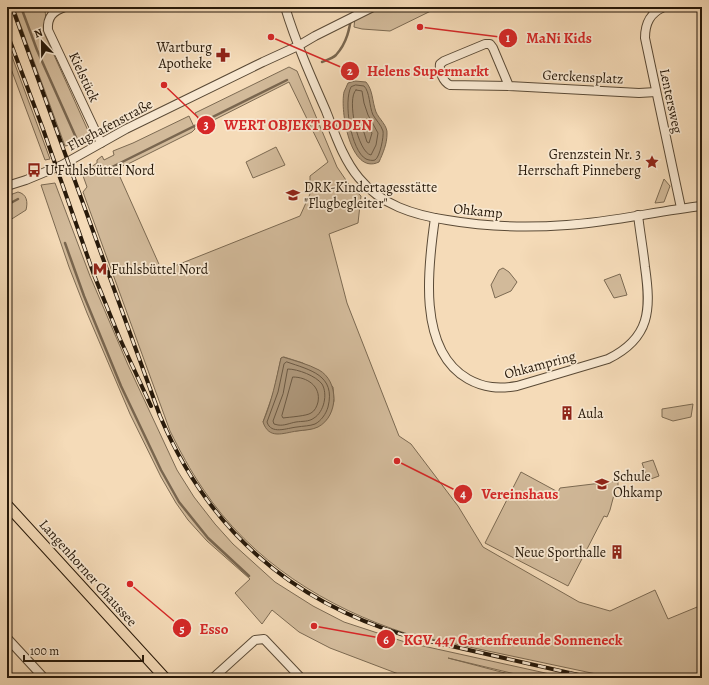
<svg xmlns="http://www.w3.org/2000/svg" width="709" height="685" font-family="Alegreya,serif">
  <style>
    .green { fill: #d2ba9a; stroke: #7c6a52; fill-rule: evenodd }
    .water { fill: #af997d; stroke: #79664f }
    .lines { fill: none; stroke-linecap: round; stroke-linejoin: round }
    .shore { stroke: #6b5944; stroke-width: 1 }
    .stream { stroke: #79664f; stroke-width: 2.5 }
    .minor-casing { stroke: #5a4a36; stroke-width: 10 }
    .major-casing { stroke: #27190a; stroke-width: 12 }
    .minor { stroke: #f8e8d1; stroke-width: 8 }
    .major { stroke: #f5dbb8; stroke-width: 10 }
    .rail-casing { stroke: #27190a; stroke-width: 4 }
    .rail { stroke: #f8e8d1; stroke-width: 2.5; stroke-dasharray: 8; stroke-linecap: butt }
    .labels { text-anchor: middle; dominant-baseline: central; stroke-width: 3.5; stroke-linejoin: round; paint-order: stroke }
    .poi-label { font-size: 14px; fill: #27190a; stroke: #f8e8d1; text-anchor: start }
    .street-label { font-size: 14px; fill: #27190a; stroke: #f8e8d1 }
    .leader { fill: none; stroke: #d62828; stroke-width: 1.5 }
    .callout-dot { fill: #d62828; stroke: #f8e8d1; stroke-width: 1.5 }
    .mark-label { font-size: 12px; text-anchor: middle; font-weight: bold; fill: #fff }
    .callout-label { font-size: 15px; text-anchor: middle; font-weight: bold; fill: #d62828; stroke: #f8e8d1; stroke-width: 3.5; stroke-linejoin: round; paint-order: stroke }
  </style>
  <rect width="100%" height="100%" fill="#f5dbb8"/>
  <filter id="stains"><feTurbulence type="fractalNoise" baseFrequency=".005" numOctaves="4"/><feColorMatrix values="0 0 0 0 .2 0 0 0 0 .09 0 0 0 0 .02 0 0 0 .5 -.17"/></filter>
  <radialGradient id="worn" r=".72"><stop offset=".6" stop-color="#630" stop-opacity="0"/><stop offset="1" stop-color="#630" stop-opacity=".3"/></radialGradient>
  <g class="green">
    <path d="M14 7H44C47 16 45 25 45 35L90 135 88 142 72 150 70 145 65 146Z"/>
    <path d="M356 7H439L390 31 362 29 354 27Z"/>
    <path d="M7 43 50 159 45 160 7 58Z"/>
    <path d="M289 67 297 71 337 167 350 186 361 196 358 223 329 234 347 303 399 436 411 444 458 506 483 547 579 602 610 611 655 590 668 619 702 605V678H615L408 634C326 608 251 561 203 489 190 470 180 451 170 431L83 192 87 187 82 173 97 163V160L102 156 104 160 114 155 113 151 133 143 189 116 195 129 192 132 128 164 116 168 162 271 300 216 310 194V176L328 162 289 82 202 126 195 113ZM284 357 303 363 333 387 334 401 331 411 327 419 311 429 296 431 263 422 274 391 281 358Z"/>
    <path d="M276 147 285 165 253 178 246 162Z"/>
    <path d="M664 179 670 186 664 202 655 203Z"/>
    <path d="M55 183 90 276 128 365 177 470 194 497 215 524 233 544 275 582 313 606 344 622 405 642 568 678H532L448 658 524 678H409L330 648 299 632 272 610 262 624 235 593 250 579 207 541 188 520 176 503 161 477 130 414 87 313 69 267 41 185Z"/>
    <path d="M18 192C27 194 28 202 26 210L7 222V196Z"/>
    <path d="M503 268 509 272 517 282 511 291 495 298 491 285 499 270Z"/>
    <path d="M620 274 627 295 614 298 604 280Z"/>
    <path d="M693 404 691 417 673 421 662 417V409Z"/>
    <path d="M653 460 659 476 648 480 642 463Z"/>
    <path d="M521 472 558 492 560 488 618 481V486L615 491 610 510 607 517 604 516 568 586 485 543Z"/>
  </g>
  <g class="water">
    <path d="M355 81 366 82C373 90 372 101 376 112 379 119 388 126 387 134 387 144 383 153 379 162 350 176 340 110 344 92 345 89 347 86 348 83Z"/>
    <path d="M283 357C295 361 308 364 319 370 339 381 339 416 318 427 312 430 304 430 297 431 283 433 269 440 263 422 272 401 276 380 281 358Z"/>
  </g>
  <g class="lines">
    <g class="shore">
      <path d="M356 85 364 86C370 92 369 106 373 115 376 120 381 125 383 131 384 136 380 157 375 160 373 161 368 160 366 159 351 151 343 101 351 87Z"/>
      <path d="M356 90 362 91 364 103 368 115 378 133 376 145 371 155C358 153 346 98 356 90Z"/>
      <path d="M362 121H364L372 133 369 143 367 142 361 123Z"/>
      <path d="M287 362C310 370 336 375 328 407 326 414 321 421 315 424 310 426 303 426 297 427 287 428 271 435 267 422L278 392 284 364Z"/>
      <path d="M288 369C298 369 316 376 322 384 328 394 324 412 314 418 309 422 302 421 296 422 290 423 284 426 278 425L274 424 273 421 283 394Z"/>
      <path d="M293 377C307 377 321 386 318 402 317 406 315 411 311 413 307 416 290 417 283 418L282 416Z"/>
    </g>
    <g class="stream">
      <path d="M21 7 37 50 78 142"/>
      <path d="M322 62C327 60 333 58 336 55 349 41 350 24 353 7"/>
      <path d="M106 170 287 80"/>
      <path d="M7 205 18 199"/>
      <path d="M65 243 84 296 121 386 161 470 179 502 208 538 249 576"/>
    </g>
    <defs>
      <g id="minor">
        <path d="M65 7C53 11 47 17 48 30L101 143"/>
        <path d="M285 7C296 43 311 77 326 111 335 134 343 159 359 178 381 205 414 215 447 220 487 227 527 228 567 225 613 222 657 211 702 206"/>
        <path d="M664 7C650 13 645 23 645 38L681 208"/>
        <path d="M509 86 493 48 490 44H485L444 61 440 64C439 71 443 82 450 85L509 86 639 93 656 92"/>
        <path d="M7 186 26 180 62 165 126 129 263 62 298 46 315 36 373 7"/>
        <path d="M435 218C428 266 417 350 468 379 484 388 499 389 517 386L608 359C651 338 651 309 645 267 643 249 640 232 638 215"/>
        <path d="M7 638 44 678"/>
        <path d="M213 678 255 640 264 639 301 678"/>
      </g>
      <path id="major" d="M7 505 165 678"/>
    </defs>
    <use href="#minor" class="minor-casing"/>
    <use href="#major" class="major-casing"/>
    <use href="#minor" class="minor"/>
    <use href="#major" class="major"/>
    <defs>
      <g id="rail">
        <path d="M12 7 160 416C208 529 289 601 407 636L592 678"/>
        <path d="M7 33 43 129 94 275 120 339 151 406"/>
      </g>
    </defs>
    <use href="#rail" class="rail-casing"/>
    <use href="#rail" class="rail"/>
  </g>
  <defs>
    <symbol id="pharmacy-bare" viewBox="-9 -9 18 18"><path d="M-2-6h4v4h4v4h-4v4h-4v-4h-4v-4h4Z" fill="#8f2418" stroke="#f8e8d1" stroke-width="2.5" paint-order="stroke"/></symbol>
    <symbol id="sight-bare" viewBox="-9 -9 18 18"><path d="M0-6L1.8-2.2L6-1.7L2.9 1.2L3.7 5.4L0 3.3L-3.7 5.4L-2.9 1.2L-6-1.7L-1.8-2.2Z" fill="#8f2418" stroke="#f8e8d1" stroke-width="2.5" paint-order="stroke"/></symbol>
    <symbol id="bus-bare" viewBox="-9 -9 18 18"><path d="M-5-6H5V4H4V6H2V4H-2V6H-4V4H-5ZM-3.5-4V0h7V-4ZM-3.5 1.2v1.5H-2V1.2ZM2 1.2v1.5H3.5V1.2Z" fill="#8f2418" stroke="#f8e8d1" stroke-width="2.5" paint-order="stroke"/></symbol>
    <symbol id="school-bare" viewBox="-9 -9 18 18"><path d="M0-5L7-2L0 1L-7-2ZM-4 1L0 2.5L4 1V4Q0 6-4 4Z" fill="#8f2418" stroke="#f8e8d1" stroke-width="2.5" paint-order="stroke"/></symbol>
    <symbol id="metro-bare" viewBox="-9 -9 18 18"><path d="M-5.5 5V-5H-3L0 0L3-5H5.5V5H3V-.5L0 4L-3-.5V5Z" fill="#8f2418" stroke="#f8e8d1" stroke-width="2.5" paint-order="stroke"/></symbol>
    <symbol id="building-bare" viewBox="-9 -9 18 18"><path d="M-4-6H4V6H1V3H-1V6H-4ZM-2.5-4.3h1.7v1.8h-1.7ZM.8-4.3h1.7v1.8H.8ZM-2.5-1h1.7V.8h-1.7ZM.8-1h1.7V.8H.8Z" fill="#8f2418" stroke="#f8e8d1" stroke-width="2.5" paint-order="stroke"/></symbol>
  </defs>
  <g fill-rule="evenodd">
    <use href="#pharmacy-bare" x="213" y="45" width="20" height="20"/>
    <use href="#sight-bare" x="642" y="152" width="20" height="20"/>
    <use href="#bus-bare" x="24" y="160" width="20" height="20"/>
    <use href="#school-bare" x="283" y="185" width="20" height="20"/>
    <use href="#metro-bare" x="90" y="259" width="20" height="20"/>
    <use href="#building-bare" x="557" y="403" width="20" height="20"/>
    <use href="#school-bare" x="592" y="474" width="20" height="20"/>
    <use href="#building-bare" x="607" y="542" width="20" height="20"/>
  </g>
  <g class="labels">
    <g class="poi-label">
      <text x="212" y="47" text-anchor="end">Wartburg<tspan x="212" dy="16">Apotheke</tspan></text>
      <text x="641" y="154" text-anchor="end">Grenzstein Nr. 3<tspan x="641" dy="16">Herrschaft Pinneberg</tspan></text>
      <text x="45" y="170">U Fuhlsbüttel Nord</text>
      <text x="304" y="187">DRK-Kindertagesstätte<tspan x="304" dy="16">"Flugbegleiter"</tspan></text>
      <text x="111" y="269">Fuhlsbüttel Nord</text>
      <text x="578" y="413">Aula</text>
      <text x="613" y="476">Schule<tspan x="613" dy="16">Ohkamp</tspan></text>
      <text x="606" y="552" text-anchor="end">Neue Sporthalle</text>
    </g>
    <g class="street-label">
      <text transform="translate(84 77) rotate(65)">Kielstück</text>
      <text transform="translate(583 77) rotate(3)">Gerckensplatz</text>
      <text transform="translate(671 101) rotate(78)">Lentersweg</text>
      <text transform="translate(110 125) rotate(-28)">Flughafenstraße</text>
      <text transform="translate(478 211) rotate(6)">Ohkamp</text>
      <text transform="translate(540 365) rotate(-15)">Ohkampring</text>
      <text transform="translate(88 573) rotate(48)">Langenhorner Chaussee</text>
    </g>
  </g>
  <path class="leader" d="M420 27L508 38M271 37L350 71M164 85L206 125M397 461L463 494M130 584L182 628M314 626L386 639"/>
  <g class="callout-dot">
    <circle cx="420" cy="27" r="4"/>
    <circle cx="271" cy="37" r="4"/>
    <circle cx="164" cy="85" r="4"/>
    <circle cx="397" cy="461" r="4"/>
    <circle cx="130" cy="584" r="4"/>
    <circle cx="314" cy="626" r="4"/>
    <circle cx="508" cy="38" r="10"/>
    <circle cx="350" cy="71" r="10"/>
    <circle cx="206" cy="125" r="10"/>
    <circle cx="463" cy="494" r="10"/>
    <circle cx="182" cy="628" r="10"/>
    <circle cx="386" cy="639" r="10"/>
  </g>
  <g class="mark-label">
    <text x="508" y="42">1</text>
    <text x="350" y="75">2</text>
    <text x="206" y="129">3</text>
    <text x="463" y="498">4</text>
    <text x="182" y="633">5</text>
    <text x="386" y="644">6</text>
  </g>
  <g class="callout-label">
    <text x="559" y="43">MaNi Kids</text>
    <text x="428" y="76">Helens Supermarkt</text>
    <text x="298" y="130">WERT OBJEKT BODEN</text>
    <text x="520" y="499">Vereinshaus</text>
    <text x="214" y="634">Esso</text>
    <text x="513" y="645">KGV 447 Gartenfreunde Sonneneck</text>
  </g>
  <rect width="709" height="685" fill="none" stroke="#f5dbb8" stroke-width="24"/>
  <rect x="8" y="8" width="693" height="669" fill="none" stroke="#27190a" stroke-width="2"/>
  <rect x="12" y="12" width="685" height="661" fill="none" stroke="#27190a"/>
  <g transform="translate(42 42) rotate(338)" stroke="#f8e8d1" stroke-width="3" paint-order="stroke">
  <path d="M0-3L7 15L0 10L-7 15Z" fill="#27190a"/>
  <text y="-6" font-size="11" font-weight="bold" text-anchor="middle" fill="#27190a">N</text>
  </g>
  <path d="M24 655v6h119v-6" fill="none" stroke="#27190a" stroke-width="2"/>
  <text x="30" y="655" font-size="12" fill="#27190a" stroke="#f8e8d1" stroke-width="3" paint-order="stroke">100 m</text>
  <rect width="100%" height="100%" filter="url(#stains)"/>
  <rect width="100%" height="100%" fill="url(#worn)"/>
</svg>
